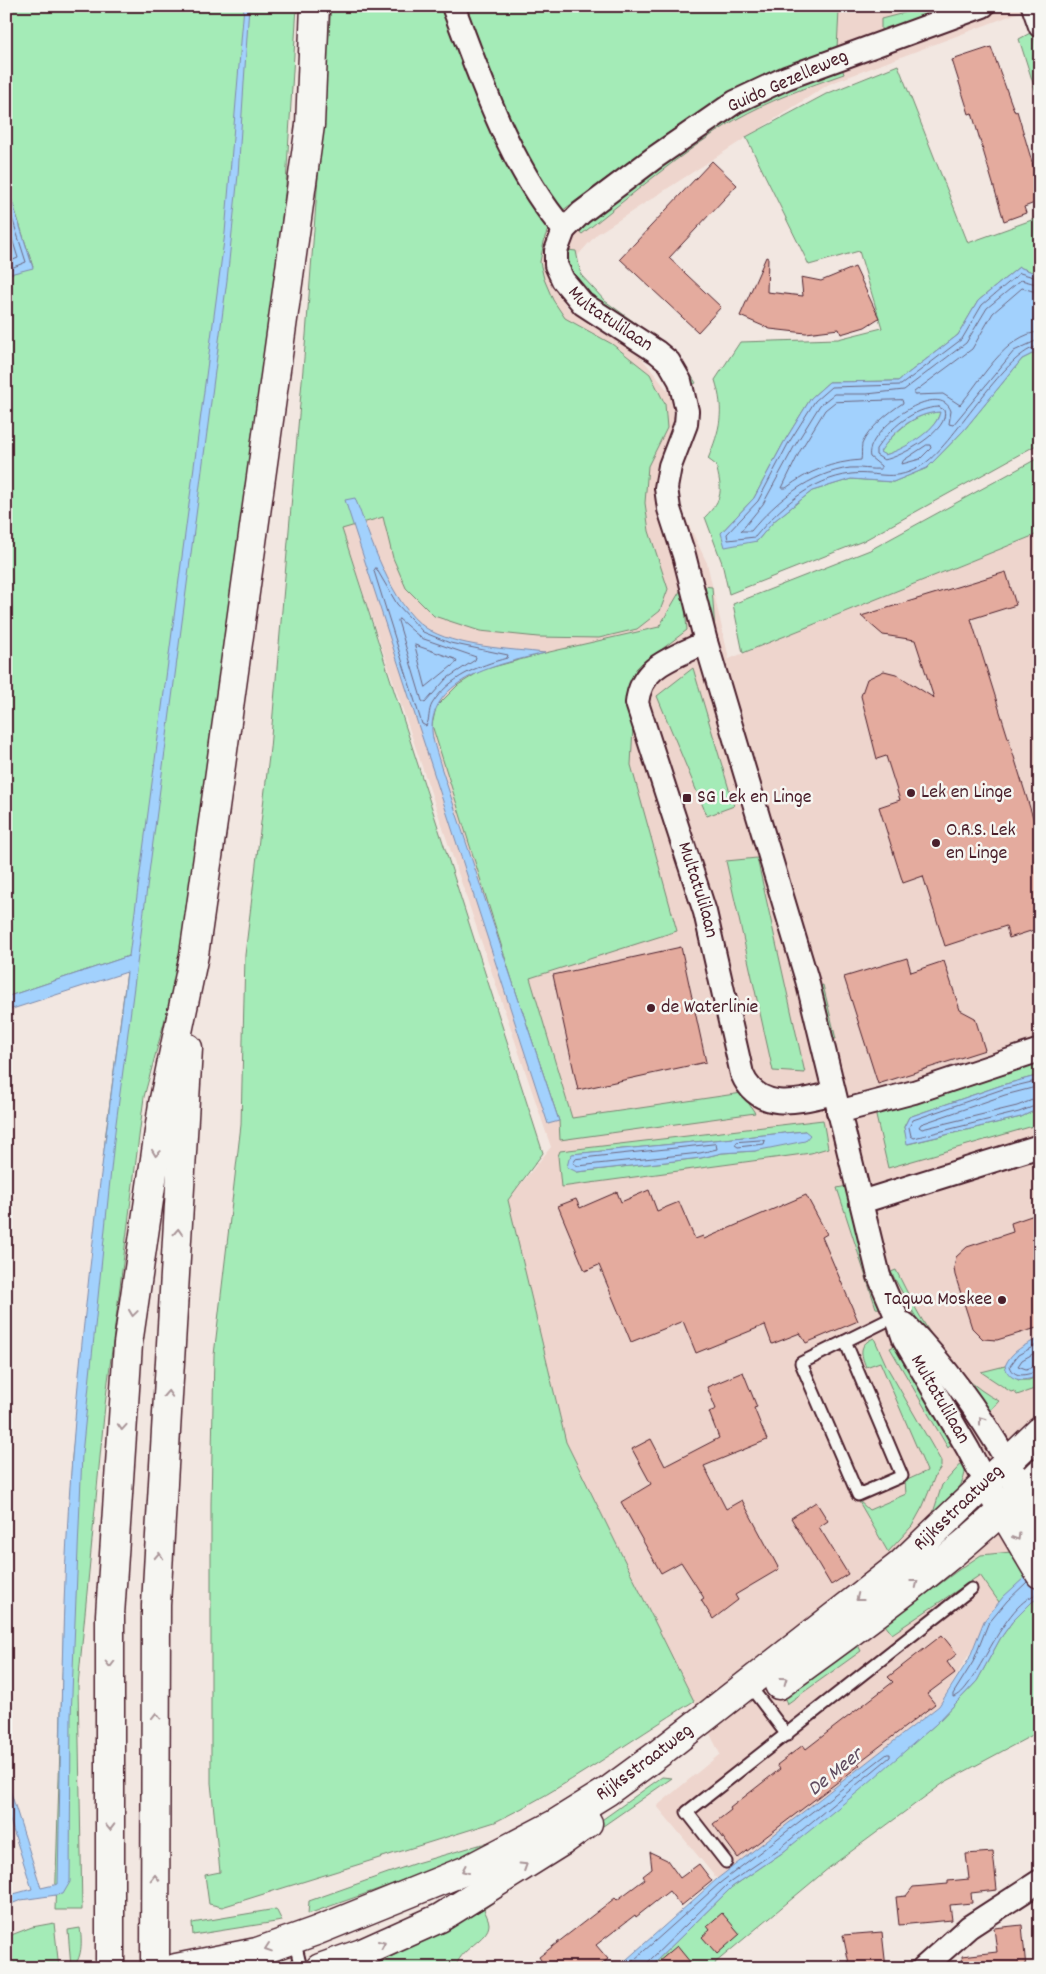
<svg xmlns="http://www.w3.org/2000/svg" width="1046" height="1974" font-family="Dekko,sans-serif">
  <style>
    .built { fill: #eed5cd }
    .green { fill: #a4ebb7; stroke: #778571; fill-rule: evenodd }
    .water { fill: #a2d1fd; stroke: #7f8aa9; fill-rule: evenodd }
    .lines { fill: none; stroke-linecap: round; stroke-linejoin: round }
    .shore { stroke: #6d667f; stroke-width: 1 }
    .building { fill: #e4ab9e; stroke: #4a1f2b }
    .service-casing { stroke: #4a1f2b; stroke-width: 15 }
    .minor-casing { stroke: #4a1f2b; stroke-width: 26 }
    .tertiary-casing { stroke: #4a1f2b; stroke-width: 31 }
    .primary-casing { stroke: #4a1f2b; stroke-width: 31 }
    .service { stroke: #f6f6f2; stroke-width: 11 }
    .minor { stroke: #f6f6f2; stroke-width: 22 }
    .tertiary { stroke: #f6f6f2; stroke-width: 28 }
    .primary { stroke: #f6f6f2; stroke-width: 28 }
    .oneway { stroke: #a99598 }
    .poi-dot { fill: #4a1f2b; stroke: #f6f6f2; stroke-width: 2 }
    .labels { text-anchor: middle; dominant-baseline: central; stroke-width: 5; stroke-linejoin: round; paint-order: stroke }
    .street-label { font-size: 20px; fill: #4a1f2b; stroke: #f6f6f2 }
    .poi-label { font-size: 20px; fill: #4a1f2b; stroke: #f6f6f2; text-anchor: start }
    .water-label { font-size: 21px; font-style: italic; fill: #604c60; stroke: #f6f6f2 }
  </style>
  <rect width="100%" height="100%" fill="#f2e7e1"/>
  <filter id="ink" filterUnits="userSpaceOnUse"><feTurbulence type="fractalNoise" baseFrequency=".02" numOctaves="2"/><feDisplacementMap in="SourceGraphic" scale="10" xChannelSelector="R" yChannelSelector="G"/><feConvolveMatrix kernelMatrix="1 2 1 2 8 2 1 2 1" color-interpolation-filters="sRGB"/></filter>
  <g filter="url(#ink)">
    <path class="built" d="M369 6H1027L1028 9 829 84 597 234 552 284 567 307 640 356 672 396 680 507 707 563 729 659 1040 533V1532L939 1706 717 1879 657 1806 720 1754 566 1442 508 1200 551 1147 327 486Z"/>
    <g class="green">
      <path d="M6 6H297L286 184 271 313 189 930 144 1097 105 1405 78 1686 82 1910H55L64 1615 72 1457 106 1132 129 956 6 997V275L33 267 6 182Z"/>
      <path d="M331 6H837L839 11 837 48 719 100 662 137 562 211 549 227 545 237 540 262 544 279 553 300 565 318 612 344 650 374 665 404 667 428 648 466 645 503 649 531 668 589 660 611 637 629 599 638 538 637 480 631 434 616 406 588 393 558 383 517 342 529 543 1153 508 1200 566 1442 694 1701C628 1742 565 1788 495 1822L222 1907 209 1904 205 1875 220 1872 211 1783V1504L214 1355 241 1125 245 955 270 748 306 335Z"/>
      <path d="M931 6H956L881 32V19Z"/>
      <path d="M1032 32 1040 56V105L1019 39Z"/>
      <path d="M898 65 968 243 1040 217V275L1019 267 978 301 958 335 898 381 829 382 811 398 784 442 754 498 721 533 757 541 774 521 812 491 851 479 893 482 927 468 964 430 1022 359 1040 350V443L863 541 729 594 722 563 705 517C724 498 722 490 716 465L708 459C720 429 725 412 715 380L740 342 838 339 882 328 859 251 809 265 746 137 826 94Z"/>
      <path d="M842 68 844 74C807 87 770 100 735 120 680 153 632 195 582 234L577 230 598 211 734 114 774 95Z"/>
      <path d="M568 250 576 251 581 275 605 301 677 353 696 383 692 385 586 295 569 264Z"/>
      <path d="M940 412C935 433 905 449 885 455L879 452C896 431 914 413 940 412Z"/>
      <path d="M1040 457V493L1033 497 1040 513V533L743 653 733 604 870 550Z"/>
      <path d="M683 586 687 630 636 669 631 765 677 931 530 978 572 1118 742 1093 755 1113 560 1140 559 1121 513 983 432 725 436 707 458 685 482 670 545 653 659 627Z"/>
      <path d="M702 586 712 587 715 631Z"/>
      <path d="M693 668 734 806 707 816 657 696Z"/>
      <path d="M757 858 805 1073 773 1071 726 861Z"/>
      <path d="M823 985 836 1039H831L817 987Z"/>
      <path d="M1040 1057V1075L1002 1085 909 1117 904 1127 908 1144 1021 1117 1040 1108V1124L888 1168 876 1116 878 1110Z"/>
      <path d="M823 1120 828 1148 811 1153 561 1187 558 1156 560 1151ZM805 1131 755 1151 722 1153 701 1158 577 1172 573 1154Z"/>
      <path d="M847 1186 884 1309 876 1308 837 1188Z"/>
      <path d="M896 1270C921 1320 948 1375 999 1401L989 1412 924 1332 891 1272Z"/>
      <path d="M874 1338 887 1367 941 1461V1467L935 1476 923 1506 912 1526 888 1552 858 1500 869 1510 906 1494 905 1481 927 1471 880 1362 866 1367C860 1353 859 1344 874 1338Z"/>
      <path d="M899 1344 954 1441 948 1448 890 1348Z"/>
      <path d="M1005 1366 1018 1380H1029L1040 1375V1387L1017 1395 1014 1391 1011 1392 981 1372Z"/>
      <path d="M965 1460C969 1486 948 1501 931 1519L942 1485Z"/>
      <path d="M1011 1552 1025 1578 999 1602 980 1575 892 1634 885 1625 957 1571 981 1555Z"/>
      <path d="M1040 1598V1731L945 1782 830 1867 715 1963 718 1968H649L732 1887 782 1853 936 1724 977 1681 1000 1639 1012 1622 1033 1601Z"/>
      <path d="M856 1641 861 1651 787 1704 783 1693Z"/>
      <path d="M662 1777 672 1778 484 1909C485 1913 489 1919 489 1924 489 1940 458 1949 456 1968H369L483 1909 479 1903 571 1842Z"/>
      <path d="M507 1837 506 1844 308 1914 309 1901 416 1863Z"/>
      <path d="M276 1909 282 1921 193 1935 192 1923Z"/>
      <path d="M54 1923 59 1968H6V1937L32 1927Z"/>
      <path d="M80 1928C82 1940 83 1960 71 1968L68 1930Z"/>
    </g>
    <g class="water">
      <path d="M244 6H249L238 175 227 280 115 1131 82 1454 71 1717 70 1882 63 1894 21 1900 6 1906V1896L32 1889 6 1808V1777L41 1888 58 1884C61 1742 61 1599 72 1457 84 1295 106 1133 127 972L6 1011V997L129 956 225 233Z"/>
      <path d="M6 182 33 268 6 275Z"/>
      <path d="M1019 267 1040 275V350L1022 359 964 430 927 468 893 482 851 479 812 491 774 521 757 541 725 547 721 533 754 498 784 442 811 398 829 382 898 381 958 335 978 301ZM940 412C937 431 902 450 885 455L880 452C894 431 914 413 940 412Z"/>
      <path d="M355 498C370 536 391 605 426 628 454 647 511 649 545 653 506 663 435 675 432 726 431 738 438 755 441 767L559 1121 548 1124 345 500Z"/>
      <path d="M1040 1075V1108L1021 1117 907 1144 904 1127 909 1117 1002 1085Z"/>
      <path d="M805 1131 810 1135 805 1141 755 1151 722 1153 701 1158 577 1172 567 1167 569 1159 572 1154Z"/>
      <path d="M1040 1338V1375C1026 1382 1009 1383 1005 1366 1011 1351 1026 1344 1040 1338Z"/>
      <path d="M1040 1567V1598L1033 1601 1012 1622 1000 1639 977 1681 936 1724 859 1791 782 1853 732 1887 649 1968H617L717 1879 939 1706 969 1659 984 1621 1003 1597 1025 1577Z"/>
    </g>
    <g class="lines">
      <g class="shore">
        <path d="M6 199 26 262 6 270"/>
        <path d="M6 219 18 258 6 263"/>
        <path d="M1040 279 1020 273 982 305 962 339 901 385 831 387 815 401 788 444 758 501 727 534 728 540 755 537C779 508 811 479 851 474 879 471 895 484 924 464 957 441 1006 349 1040 346"/>
        <path d="M1040 285 1021 280 987 308 966 343 904 390 867 394H834L820 405 794 447 763 504 741 531H751C776 501 810 473 850 468 860 467 871 470 881 469V466L870 457C863 433 939 377 951 411L949 424 953 425 1014 351 1040 339"/>
        <path d="M1040 293 1022 288 993 313 972 349 914 392V395L943 394 960 405C980 382 1006 333 1040 332"/>
        <path d="M902 400 903 403C889 412 868 429 862 444 861 450 862 456 861 460 833 462 808 471 786 488H782L800 451 825 410 835 402Z"/>
        <path d="M939 407 944 410C951 430 901 457 884 460L876 455V449C891 428 912 408 939 407Z"/>
        <path d="M927 445H930L931 448 920 459 902 464 903 461Z"/>
        <path d="M376 568 397 604 423 632 450 643 508 655 507 658C478 666 449 677 432 704 428 711 430 720 426 726L422 724 374 571Z"/>
        <path d="M399 619 421 638 476 657 475 660 446 679 425 703 422 701 398 621Z"/>
        <path d="M415 645 455 659 457 662 426 687Z"/>
        <path d="M1040 1080 1003 1089 913 1120 909 1127 911 1136 914 1138 1019 1112 1040 1104"/>
        <path d="M1040 1086 1005 1095 921 1124 919 1127 922 1129 1017 1106 1040 1097"/>
        <path d="M762 1140 765 1141 764 1144 738 1147 735 1145 737 1142Z"/>
        <path d="M716 1144 717 1149 700 1153 578 1166 573 1163 576 1159Z"/>
        <path d="M1040 1343 1018 1355 1010 1366C1015 1381 1029 1373 1040 1371"/>
        <path d="M1040 1350 1022 1360 1018 1366 1026 1369 1040 1365"/>
        <path d="M1027 1582 1007 1601 988 1624 973 1662 953 1694V1697C975 1695 1003 1598 1040 1594"/>
        <path d="M625 1968 720 1883 887 1754H890V1757L779 1849 729 1883 648 1962 646 1968"/>
      </g>
    </g>
    <g class="building">
      <path d="M991 47 1012 105 1015 112 1017 111 1040 189V201L1024 207 1026 213 1004 221 972 113 969 114 952 60Z"/>
      <path d="M712 161 737 185 669 258 721 307 698 332 620 259Z"/>
      <path d="M766 257 768 258 767 292 803 296 801 277 821 281 855 267 879 318 865 327 841 334 839 329 806 333 770 329 740 316Z"/>
      <path d="M1006 572 1016 605 971 619 1040 840V928L1009 938 1006 926 945 946 923 876 903 883 879 807 900 800 886 756 877 759 861 696 867 679 884 671 896 674 934 698 915 640 883 635 861 616Z"/>
      <path d="M681 947 706 1062 578 1090 553 975Z"/>
      <path d="M907 958 911 972 944 961 960 1010 975 1018 985 1050 878 1084 844 977Z"/>
      <path d="M649 1190 657 1211 679 1202 695 1239 703 1236 704 1239 806 1195 827 1234 822 1237 858 1321 806 1343 800 1333 772 1344 765 1325 696 1353 683 1321 631 1342 599 1265 585 1271 558 1206 576 1199 580 1208 617 1192 621 1202Z"/>
      <path d="M1040 1213V1327L997 1340 983 1339 972 1328 955 1275 954 1268 956 1257 967 1247 1013 1232 1011 1223Z"/>
      <path d="M743 1372 757 1407 754 1408 767 1440 704 1466 726 1509 742 1500 779 1569 735 1595 738 1600 713 1619 701 1600 704 1598 681 1562 661 1573 621 1502 651 1484 632 1449 651 1439 665 1466 719 1438 709 1412 716 1409 707 1387Z"/>
      <path d="M816 1502 828 1521 819 1527 848 1574 831 1585 791 1518Z"/>
      <path d="M942 1635 957 1654 947 1662 955 1673 927 1694 935 1704 858 1763 860 1765 738 1858 713 1824 731 1810 730 1808 780 1769 777 1765 803 1745 806 1749 893 1682 888 1677Z"/>
      <path d="M650 1852 667 1860 680 1878 699 1864 712 1881 681 1906 669 1891 636 1917 635 1915 596 1945 608 1959 597 1968H546L539 1957 615 1898 617 1900 645 1879 643 1876 652 1869Z"/>
      <path d="M993 1852 997 1890 971 1893 972 1903 950 1905 952 1920 899 1925 896 1897 906 1896 913 1887 948 1884V1881L969 1879 966 1854Z"/>
      <path d="M722 1913 740 1934 717 1954 702 1937 710 1930 707 1926Z"/>
      <path d="M1022 1925 1026 1968H963L962 1956 997 1952 994 1928Z"/>
      <path d="M882 1932 886 1968H850L843 1935Z"/>
      <path d="M677 1946 695 1968H651Z"/>
    </g>
    <g class="lines">
      <defs>
        <g id="service">
          <path d="M845 1341 902 1476 858 1495 801 1363 896 1316"/>
          <path d="M749 1685 787 1735"/>
          <path d="M726 1862 687 1812 971 1589"/>
          <path d="M294 1939 301 1968"/>
        </g>
        <g id="minor">
          <path d="M453 6C482 82 510 167 564 230"/>
          <path id="s1" d="M983 6 786 78 735 102 654 158 581 213 564 230 556 251V265L563 280 583 304 657 352 669 362 680 381 687 411 686 424 670 466 666 488 669 509 684 555 706 642 807 980 879 1276 896 1316 904 1339 968 1449 986 1483"/>
          <path d="M1033 6 1040 26"/>
          <path id="s2" d="M706 642C675 658 641 664 637 703L705 912 742 1074C759 1114 800 1101 834 1093"/>
          <path d="M838 1112 914 1092 1040 1050"/>
          <path d="M861 1202 1040 1146"/>
          <path d="M905 1324C945 1365 979 1412 1007 1461"/>
          <path d="M923 1968 969 1927 1040 1881"/>
        </g>
        <g id="tertiary">
          <path d="M1015 1478 1040 1531"/>
          <path d="M993 1495 1040 1574"/>
          <path d="M779 1685C869 1619 962 1554 1040 1473"/>
          <path id="s3" d="M176 1968 257 1952 316 1931 467 1870 555 1824 608 1791 657 1755 900 1565 1040 1431"/>
          <path d="M320 1968 362 1953 440 1918 563 1841 588 1823"/>
        </g>
        <g id="primary">
          <path d="M110 1968V1615L128 1344 163 1104 194 955 215 808 310 125 315 6"/>
          <path d="M155 1968 156 1605 188 1048"/>
        </g>
      </defs>
      <use href="#service" class="service-casing"/>
      <use href="#minor" class="minor-casing"/>
      <use href="#tertiary" class="tertiary-casing"/>
      <use href="#primary" class="primary-casing"/>
      <use href="#service" class="service"/>
      <use href="#minor" class="minor"/>
      <use href="#tertiary" class="tertiary"/>
      <use href="#primary" class="primary"/>
    </g>
    <defs><path id="oneway-chevron" d="M-2-3.5L2.5 0L-2 3.5" fill="none" stroke-width="1.6" stroke-linecap="round" stroke-linejoin="round" transform="scale(1.25)"/></defs>
    <g class="oneway">
      <use href="#oneway-chevron" transform="translate(156 1153) rotate(98)"/>
      <use href="#oneway-chevron" transform="translate(178 1232) rotate(-87)"/>
      <use href="#oneway-chevron" transform="translate(133 1313) rotate(98)"/>
      <use href="#oneway-chevron" transform="translate(168 1394) rotate(-87)"/>
      <use href="#oneway-chevron" transform="translate(982 1420) rotate(-127)"/>
      <use href="#oneway-chevron" transform="translate(122 1427) rotate(94)"/>
      <use href="#oneway-chevron" transform="translate(1017 1537) rotate(59)"/>
      <use href="#oneway-chevron" transform="translate(159 1556) rotate(-87)"/>
      <use href="#oneway-chevron" transform="translate(915 1583) rotate(-38)"/>
      <use href="#oneway-chevron" transform="translate(859 1598) rotate(142)"/>
      <use href="#oneway-chevron" transform="translate(110 1664) rotate(90)"/>
      <use href="#oneway-chevron" transform="translate(784 1680) rotate(-36)"/>
      <use href="#oneway-chevron" transform="translate(156 1716) rotate(-90)"/>
      <use href="#oneway-chevron" transform="translate(110 1827) rotate(89)"/>
      <use href="#oneway-chevron" transform="translate(524 1866) rotate(-32)"/>
      <use href="#oneway-chevron" transform="translate(465 1870) rotate(156)"/>
      <use href="#oneway-chevron" transform="translate(155 1878) rotate(-90)"/>
      <use href="#oneway-chevron" transform="translate(382 1944) rotate(-24)"/>
      <use href="#oneway-chevron" transform="translate(268 1948) rotate(161)"/>
    </g>
  </g>
  <g class="poi-dot">
    <circle cx="911" cy="793" r="5"/>
    <rect x="682" y="793" width="10" height="10" rx="2.5"/>
    <circle cx="936" cy="843" r="5"/>
    <circle cx="651" cy="1008" r="5"/>
    <circle cx="1002" cy="1300" r="5"/>
  </g>
  <g class="labels">
    <g class="street-label">
      <text transform="translate(788 82) rotate(-24)">Guido Gezelleweg</text>
      <text stroke="none"><textPath href="#s1" startOffset="595">Multatulilaan</textPath></text>
      <text stroke="none"><textPath href="#s2" startOffset="294">Multatulilaan</textPath></text>
      <text stroke="none"><textPath href="#s1" startOffset="1756">Multatulilaan</textPath></text>
      <text stroke="none"><textPath href="#s3" startOffset="921">Rijksstraatweg</textPath></text>
      <text stroke="none"><textPath href="#s3" startOffset="516">Rijksstraatweg</textPath></text>
    </g>
    <g class="poi-label">
      <text x="921" y="793">Lek en Linge</text>
      <text x="697" y="798">SG Lek en Linge</text>
      <text x="946" y="831">O.R.S. Lek<tspan x="946" dy="23">en Linge</tspan></text>
      <text x="661" y="1008">de Waterlinie</text>
      <text x="992" y="1300" text-anchor="end">Taqwa Moskee</text>
    </g>
    <g class="water-label">
      <text transform="translate(836 1773) rotate(-39)">De Meer</text>
    </g>
  </g>
  <rect width="1046" height="1974" fill="none" stroke="#f6f6f2" stroke-width="25"/>
  <rect x="12" y="12" width="1021" height="1949" fill="none" stroke="#4a1f2b" stroke-width="2" filter="url(#ink)"/>
</svg>
